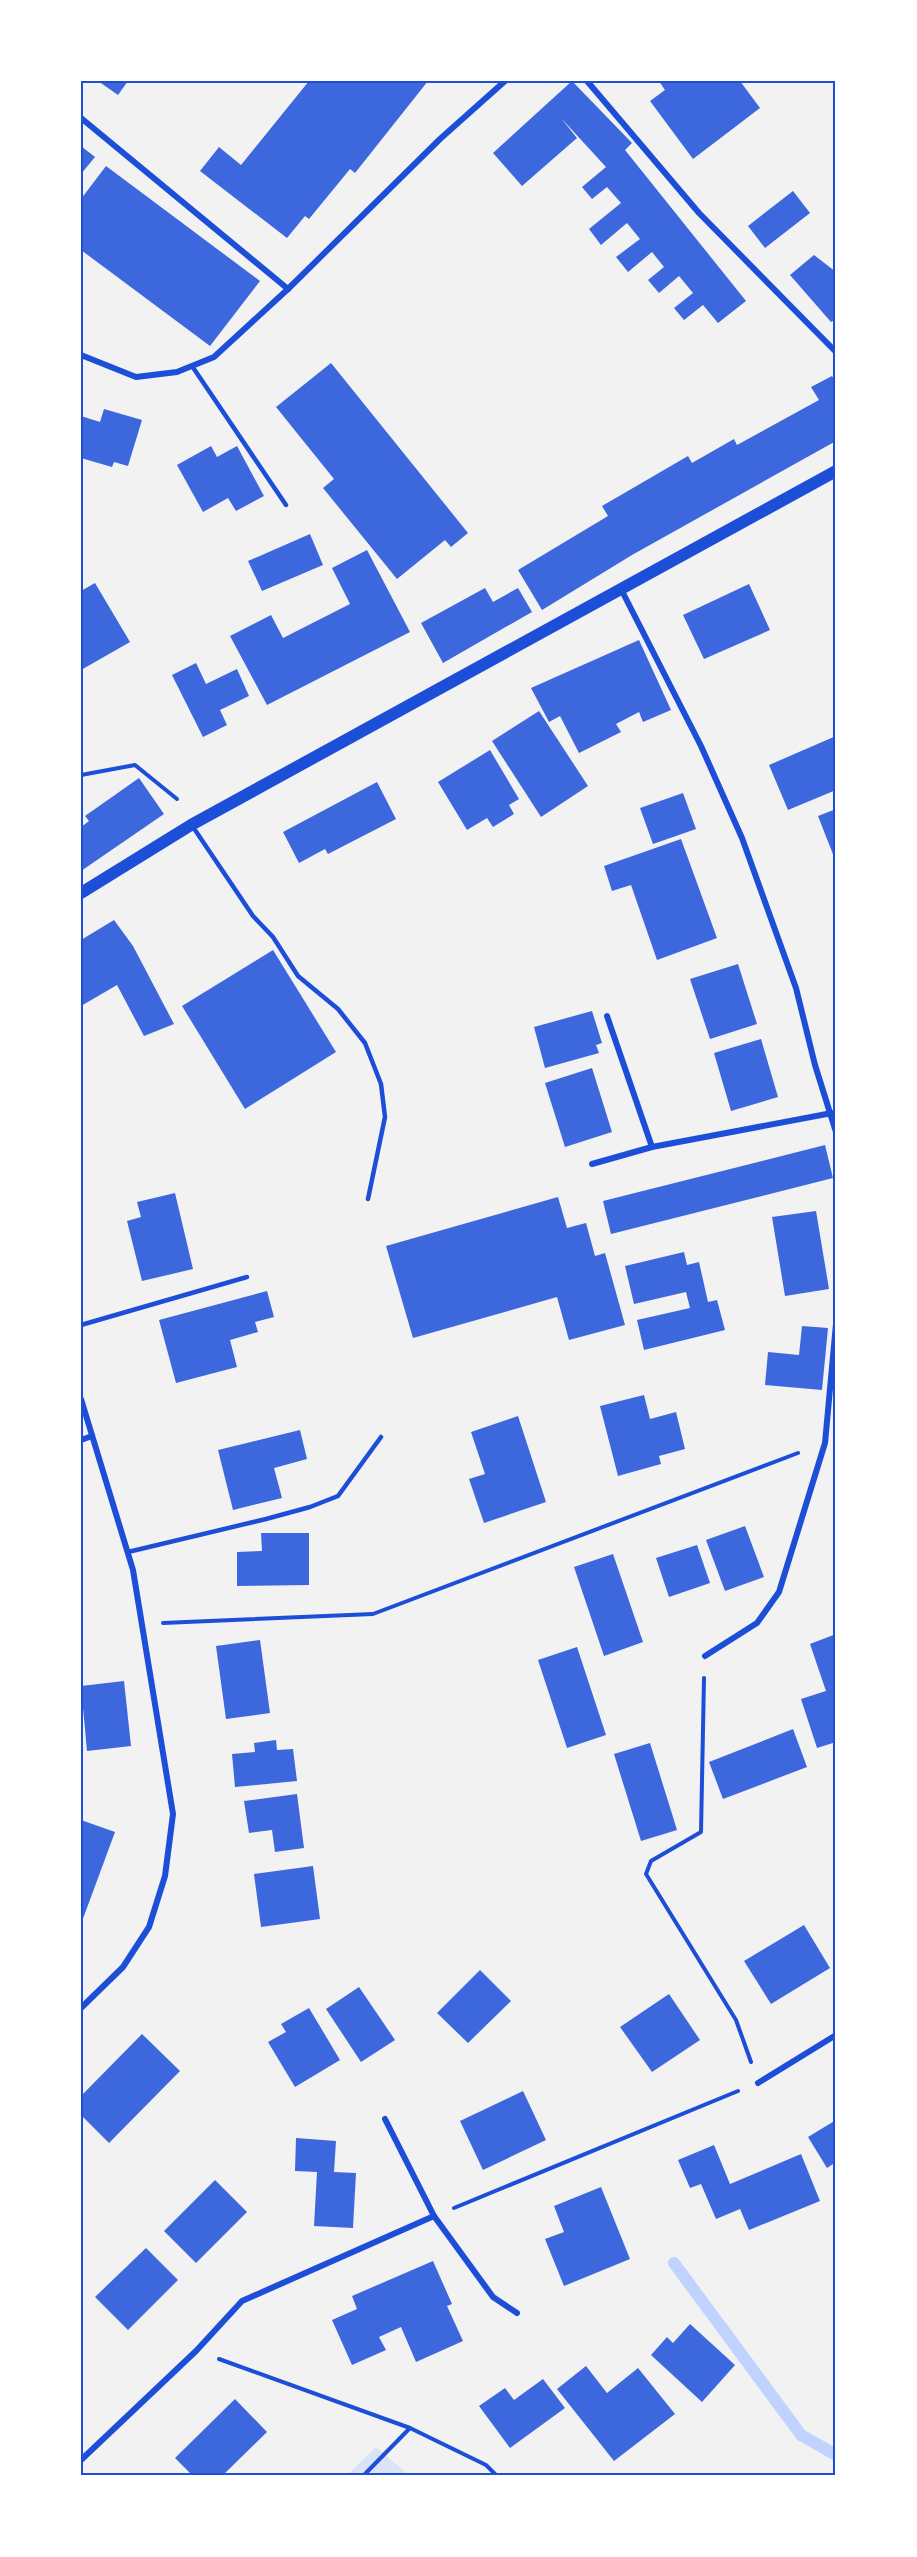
<svg xmlns="http://www.w3.org/2000/svg" width="917" height="2557" font-family="Poppins,sans-serif">
  <style>
    .green { fill: #dbe4f7 }
    .lines { fill: none; stroke-linecap: round; stroke-linejoin: round }
    .stream { stroke: #bfd3fe; stroke-width: 12 }
    .building { fill: #3d67dc }
    .path { stroke: #1d4ed8; stroke-width: 4 }
    .service { stroke: #1d4ed8; stroke-width: 4.5 }
    .minor { stroke: #1d4ed8; stroke-width: 6 }
    .secondary { stroke: #1d4ed8; stroke-width: 12 }
    .neatline { fill: none; stroke: #1d4ed8; stroke-width: 2 }
  </style>
  <rect width="100%" height="100%" fill="#f2f2f2"/>
  <path class="green" d="M376 2447 410 2476H346Z"/>
  <g class="lines">
    <path class="stream" d="M674 2263 801 2435 836 2455"/>
  </g>
  <g class="building">
    <path d="M98 81H128L118 95Z"/>
    <path d="M309 81H428L355 173 350 169 309 219 305 216 287 238 200 171 219 147 241 165Z"/>
    <path d="M572 81 632 143 625 150 746 301 718 323 703 305 684 320 674 308 693 293 679 276 659 293 648 280 664 267 652 252 628 272 616 257 640 239 627 223 601 245 589 229 621 203 607 187 592 199 582 187 606 167 561 118 577 138 522 186 493 153Z"/>
    <path d="M659 81H740L760 108 693 159 650 101 665 90Z"/>
    <path d="M81 146 95 157 81 174Z"/>
    <path d="M106 166 260 281 210 346 81 250V199Z"/>
    <path d="M793 191 810 213 765 248 748 226Z"/>
    <path d="M814 255 836 272V319L831 322 790 275Z"/>
    <path d="M331 363 468 533 451 547 445 540 397 579 323 488 334 479 276 407Z"/>
    <path d="M832 376 836 383V441L632 555 542 610 518 570 608 516 602 506 688 456 692 463 734 439 737 445 819 400 811 387Z"/>
    <path d="M104 409 142 420 128 466 114 462 112 467 81 458V416L100 422Z"/>
    <path d="M211 446 217 457 237 446 264 496 236 511 228 498 203 512 177 465Z"/>
    <path d="M310 534 323 565 262 591 248 561Z"/>
    <path d="M367 550 410 632 267 705 230 636 271 615 283 638 350 604 332 568Z"/>
    <path d="M95 583 130 642 81 670V624L83 623 81 591Z"/>
    <path d="M749 584 770 630 704 659 683 615Z"/>
    <path d="M485 588 493 602 518 588 532 612 443 663 421 623Z"/>
    <path d="M639 640 671 710 643 722 639 712 616 724 621 732 579 753 560 716 549 722 531 688Z"/>
    <path d="M196 663 206 684 237 669 249 696 220 710 227 725 203 737 172 675Z"/>
    <path d="M539 711 588 786 541 817 492 741Z"/>
    <path d="M836 736V790L788 810 769 765Z"/>
    <path d="M490 750 519 799 509 805 514 814 493 827 487 818 467 830 438 782Z"/>
    <path d="M139 778 164 814 81 871V827L89 821 85 816Z"/>
    <path d="M377 782 396 819 328 854 325 849 299 863 283 832Z"/>
    <path d="M683 793 696 829 653 844 640 808Z"/>
    <path d="M836 809V862L818 816Z"/>
    <path d="M681 839 717 938 657 960 631 885 612 891 604 866Z"/>
    <path d="M114 920 133 946 174 1024 144 1036 117 985 81 1006V940Z"/>
    <path d="M273 950 336 1052 245 1109 182 1006Z"/>
    <path d="M738 964 757 1024 710 1039 690 979Z"/>
    <path d="M592 1011 602 1043 596 1045 599 1053 545 1068 534 1027Z"/>
    <path d="M761 1039 778 1097 731 1111 714 1053Z"/>
    <path d="M592 1068 612 1132 565 1147 545 1083Z"/>
    <path d="M825 1145 833 1178 611 1234 603 1201Z"/>
    <path d="M175 1193 193 1269 142 1281 127 1221 141 1217 137 1202Z"/>
    <path d="M558 1197 567 1228 586 1223 595 1256 605 1253 625 1325 569 1340 557 1297 413 1338 386 1246Z"/>
    <path d="M816 1211 829 1289 785 1296 772 1217Z"/>
    <path d="M684 1252 687 1265 699 1262 708 1302 717 1300 725 1330 644 1350 637 1320 690 1308 686 1292 634 1304 625 1266Z"/>
    <path d="M267 1291 274 1317 255 1322 258 1332 230 1340 237 1367 176 1383 159 1320Z"/>
    <path d="M802 1326 828 1328 822 1390 765 1385 768 1352 799 1355Z"/>
    <path d="M644 1395 650 1419 676 1412 685 1449 659 1456 661 1464 618 1476 600 1406Z"/>
    <path d="M518 1416 546 1502 484 1523 469 1479 485 1474 471 1432Z"/>
    <path d="M300 1430 307 1459 274 1468 282 1498 233 1510 218 1450Z"/>
    <path d="M745 1526 764 1577 725 1591 706 1540Z"/>
    <path d="M261 1533H309V1585L237 1586V1552L262 1551Z"/>
    <path d="M697 1545 710 1583 669 1597 656 1558Z"/>
    <path d="M613 1554 643 1642 604 1656 574 1567Z"/>
    <path d="M836 1634V1742L817 1748 801 1699 826 1691 810 1644Z"/>
    <path d="M260 1640 270 1713 226 1719 216 1646Z"/>
    <path d="M577 1647 606 1735 567 1748 538 1660Z"/>
    <path d="M124 1681 131 1746 87 1751 81 1686Z"/>
    <path d="M793 1729 807 1767 723 1799 709 1762Z"/>
    <path d="M276 1740 277 1750 293 1749 297 1781 235 1787 232 1754 255 1752 254 1743Z"/>
    <path d="M650 1743 677 1830 641 1841 614 1754Z"/>
    <path d="M297 1794 304 1848 275 1852 272 1830 249 1833 244 1801Z"/>
    <path d="M81 1820 115 1832 81 1924Z"/>
    <path d="M313 1866 320 1919 261 1927 254 1874Z"/>
    <path d="M804 1925 830 1968 771 2004 744 1961Z"/>
    <path d="M480 1970 511 2001 468 2043 437 2013Z"/>
    <path d="M359 1987 395 2040 361 2062 326 2009Z"/>
    <path d="M669 1994 700 2040 652 2072 620 2027Z"/>
    <path d="M309 2008 340 2060 295 2087 268 2042 286 2032 281 2024Z"/>
    <path d="M142 2034 180 2071 109 2143 81 2115V2096Z"/>
    <path d="M523 2091 546 2140 483 2170 460 2121Z"/>
    <path d="M836 2120V2162L827 2168 808 2137Z"/>
    <path d="M296 2138 336 2141 334 2172 356 2173 353 2228 314 2226 317 2172 295 2171Z"/>
    <path d="M714 2145 730 2184 801 2154 820 2201 749 2230 740 2209 716 2219 701 2184 690 2188 678 2160Z"/>
    <path d="M215 2180 247 2212 196 2263 164 2231Z"/>
    <path d="M601 2187 630 2259 564 2286 545 2239 564 2232 554 2206Z"/>
    <path d="M146 2248 178 2280 128 2330 95 2297Z"/>
    <path d="M433 2261 452 2304 447 2306 463 2341 416 2362 401 2327 379 2337 386 2350 352 2365 332 2320 357 2309 352 2296Z"/>
    <path d="M690 2324 735 2365 702 2402 651 2355 667 2337 673 2343Z"/>
    <path d="M586 2366 607 2393 638 2368 675 2414 614 2461 557 2389Z"/>
    <path d="M543 2379 565 2408 510 2448 479 2406 505 2388 514 2400Z"/>
    <path d="M235 2399 267 2432 222 2476H193L175 2458Z"/>
  </g>
  <g class="lines">
    <g class="path">
      <path d="M81 775 135 765 177 799"/>
      <path d="M163 1623 373 1614 798 1453"/>
      <path d="M704 1678 701 1832 651 1861 646 1874 736 2020 751 2062"/>
      <path d="M454 2208 738 2091"/>
      <path d="M219 2359 410 2428 363 2476"/>
      <path d="M410 2428 486 2465 497 2476"/>
    </g>
    <g class="service">
      <path d="M192 366 286 505"/>
      <path d="M193 827 253 916 273 937 298 976 338 1009 365 1043 381 1084 385 1117 368 1199"/>
      <path d="M81 1325 247 1277"/>
      <path d="M128 1552 266 1519 310 1507 338 1496 381 1437"/>
    </g>
    <g class="minor">
      <path d="M587 81 699 213 836 352"/>
      <path d="M81 118 288 289"/>
      <path d="M81 355 136 377 177 372 214 357 288 289 440 139 505 81"/>
      <path d="M622 591 701 746 742 838 796 988 815 1065 836 1132"/>
      <path d="M607 1016 652 1147"/>
      <path d="M592 1164 652 1147 832 1113"/>
      <path d="M81 1399 133 1570 173 1814 165 1876 149 1927 123 1967 81 2008"/>
      <path d="M81 1440 92 1436"/>
      <path d="M705 1656 757 1623 779 1592 825 1443 836 1324"/>
      <path d="M758 2083 836 2035"/>
      <path d="M385 2119 434 2216 493 2297 517 2313"/>
      <path d="M81 2460 196 2351 242 2301 434 2216"/>
    </g>
    <path class="secondary" d="M81 893 191 825 836 471"/>
  </g>
  <rect width="917" height="2557" fill="none" stroke="#ffffff" stroke-width="165"/>
  <rect x="82" y="82" width="752" height="2392" class="neatline"/>
</svg>
